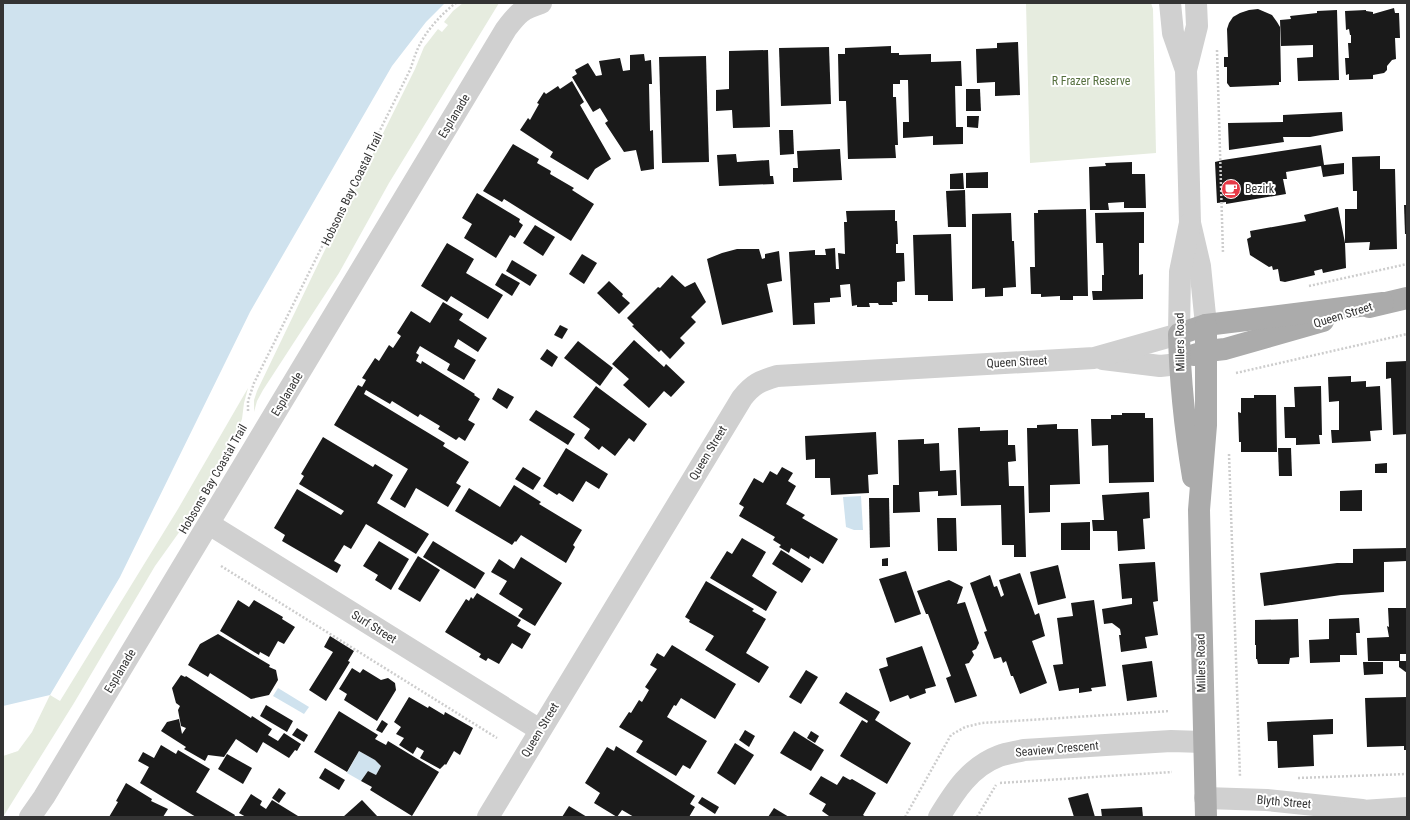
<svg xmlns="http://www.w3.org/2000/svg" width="1410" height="820" font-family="'Roboto Condensed',sans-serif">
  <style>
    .green { fill: #e6ecdf }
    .water { fill: #cfe2ee }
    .building { fill: #1a1a1a }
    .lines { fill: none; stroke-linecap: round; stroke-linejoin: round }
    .path { stroke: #cdcdcd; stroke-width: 2.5; stroke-dasharray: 2 2; stroke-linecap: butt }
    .minor { stroke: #d0d0d0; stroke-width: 22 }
    .major { stroke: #ababab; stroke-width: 22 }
    .labels { text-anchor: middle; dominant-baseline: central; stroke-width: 4; stroke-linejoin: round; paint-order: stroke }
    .park-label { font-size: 12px; fill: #56703f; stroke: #fff }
    .street-label { font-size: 12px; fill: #333; stroke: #fff }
    .poi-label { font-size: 12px; fill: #333; stroke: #fff; text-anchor: start }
  </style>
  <rect width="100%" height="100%" fill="#fff"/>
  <g class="green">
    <path d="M463 3H499L389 183 339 273 263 390 257 401 254 412V400L257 391 321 258 415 69 424 47 438 29 442 32 448 25 444 22 453 11Z"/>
    <path d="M1026 3H1151L1153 9 1156 153 1030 163Z"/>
    <path d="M248 388 244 403 242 419 236 433 201 492 185 524 155 566 74 703 3 817V756L18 751 32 732 50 695 60 701 178 509Z"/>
  </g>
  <g class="water">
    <path d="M3 3H445L426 22 392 66 250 312 120 577 50 695 3 706Z"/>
    <path d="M861 496 863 530H854L846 527 843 497Z"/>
    <path d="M278 688 309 707 304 714 273 696Z"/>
    <path d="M359 751 375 760 381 766 376 775 368 771 361 781 347 773Z"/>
  </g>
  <g class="building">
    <path d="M1394 8 1395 13H1399L1400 38H1395L1396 59 1392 60 1387 66V70L1384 73 1373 75V79L1349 80V74L1346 75 1345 58H1349L1348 43H1351V35H1350L1349 29 1346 30 1345 11 1366 10V11L1373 12V14Z"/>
    <path d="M1258 9 1272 15 1277 22 1280 27 1281 82H1279V85L1230 87 1227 83V67H1224V57H1228L1227 29 1229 23 1233 17 1240 13 1249 10Z"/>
    <path d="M1337 10 1339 80 1298 81 1297 58 1313 57V45L1281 46 1280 20 1291 19 1290 16 1317 13V11Z"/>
    <path d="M1018 42 1020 95 995 96V82L977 83 976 49 997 48V43Z"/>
    <path d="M891 46V53H899V55L931 54V62L961 61 962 86H955L956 127H963V144L933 145V136L903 138V122H909L908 80H900V84H893V97H896L898 145H895L896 158 848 159 846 101H839L838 54H845V48Z"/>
    <path d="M829 47 831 104 781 106 779 48Z"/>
    <path d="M768 50 770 127 733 128 732 110 716 111V90L729 89V51Z"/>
    <path d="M644 54 645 61 651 60 652 84H649L650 131 653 130 654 169 641 171 636 150 624 152 605 123 608 121 600 108 593 112 572 77 577 74 575 70 588 63 596 76 602 75 599 61 620 58 623 71 630 70V55Z"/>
    <path d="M706 56 709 162 662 163 659 57Z"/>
    <path d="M572 81 584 102 580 105 611 159 595 169 588 180 550 157 553 152 520 130 528 118 530 120 539 104 537 103 544 92 546 94 558 86 560 89Z"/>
    <path d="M966 89H980L981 111H966Z"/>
    <path d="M1342 112 1343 131 1310 137H1283L1284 142 1229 150 1228 123 1283 122V115Z"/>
    <path d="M967 116H979L978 128 967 127Z"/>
    <path d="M779 130H793L794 154 780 155Z"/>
    <path d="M513 144 539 159 537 163 551 171 550 174 574 188 572 190 594 204 571 241 504 199 502 202 483 191Z"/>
    <path d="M1321 145 1324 165 1344 163V174L1323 177 1321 166 1286 172 1287 179H1283L1286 194 1226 204V202L1217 203 1215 162 1223 160Z"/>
    <path d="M840 149 842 180 793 182V168H798L797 151Z"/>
    <path d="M736 154 737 162 769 160 770 176H773L774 184 719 186 717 155Z"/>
    <path d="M1380 156V169H1395L1397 249 1369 250 1370 242 1345 243V209H1357V191H1353L1352 157Z"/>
    <path d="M1132 162V174H1145L1146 208H1124V202L1108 203 1109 210H1090L1089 167 1106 166 1105 163Z"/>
    <path d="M988 172V188H966V173Z"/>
    <path d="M963 173 964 189H950V174Z"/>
    <path d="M965 190 966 227H948L946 191Z"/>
    <path d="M477 193 520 219 519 222 523 225 515 238 510 235 496 258 464 238 472 224 462 218Z"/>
    <path d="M1404 205H1407V234H1405Z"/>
    <path d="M1338 207 1345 243 1346 268 1323 273 1322 269 1314 271 1315 275 1285 282 1280 281 1278 269 1273 270 1272 266 1269 267 1250 255 1247 239 1251 237 1250 231 1306 221 1304 215Z"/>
    <path d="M1086 209 1088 296H1073V300H1060V296L1041 297V294H1031L1030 267H1035L1034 213H1038V210Z"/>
    <path d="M895 210V221H897L898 244H896V253H904L905 281 897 282V302H892L893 305H879L878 303H869L870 307H857V305L852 306 850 284 840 285 841 297 830 298V302L814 303 815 324 793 325 789 252 815 250V255H826L825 249 835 248 836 269H839L838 253 845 254 844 222H847L846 211Z"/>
    <path d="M1144 212V243H1139V275L1143 274V299L1093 300 1092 291H1102V275H1104L1103 243H1096L1095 213Z"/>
    <path d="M1011 213 1012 241H1014L1016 287 1003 288V296L985 297V288L972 289V214Z"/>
    <path d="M535 225 555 237 543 256 523 243Z"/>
    <path d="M951 234 953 301H928V295H915L913 235Z"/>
    <path d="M447 243 474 259 466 273 503 295 488 319 451 296 447 302 421 286Z"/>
    <path d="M737 249H759L762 259 765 258V254L779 251 782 281 767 284 773 312 722 325 707 259 722 253Z"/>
    <path d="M582 254 597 263 584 284 569 274Z"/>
    <path d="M512 260 537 275 530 286 506 271Z"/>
    <path d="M502 273 520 283 512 296 495 285Z"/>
    <path d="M672 275 685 287 695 282 706 302 691 317 696 322 680 338 685 343 670 359 661 350 659 352 632 326 634 325 627 318 658 287 660 288Z"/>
    <path d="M609 281 623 294 622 296 630 303 619 314 597 293Z"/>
    <path d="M443 302 463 314 459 320 487 338 478 352 458 339 454 347 476 360 464 380 447 370 450 364 420 346 416 353 419 355 416 361 421 364 422 361 475 394 474 395 480 399 468 420 475 424 465 441 459 437 456 440 438 429 440 426 420 414 418 417 392 401 390 404 366 390 364 394 445 443 443 446 469 462 456 483 461 486 448 507 416 488 405 508 390 499 408 469 334 425 358 385 362 387 366 380 362 378 375 358 379 361 389 345 393 348 401 336 397 333 411 311 430 323Z"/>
    <path d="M560 325 568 329 562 339 554 335Z"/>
    <path d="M634 340 664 367 666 364 685 382 671 397 664 391 649 408 623 385 629 379 612 364Z"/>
    <path d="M578 341 613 368 600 386 564 358Z"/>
    <path d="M547 349 558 357 552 367 540 359Z"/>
    <path d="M1407 361V434L1393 435 1391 378 1386 379V362Z"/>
    <path d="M1351 376V382L1366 381V387L1380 386 1382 430 1370 431 1371 441 1332 443 1331 430H1339V401L1329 402 1328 377Z"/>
    <path d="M596 386 647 424 634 442 629 438 615 456 602 446 599 450 584 438 590 429 573 417Z"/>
    <path d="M1321 386 1322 435H1319L1320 444 1296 445V438H1285L1284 407H1295L1294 387Z"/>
    <path d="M498 388 514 397 507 409 492 399Z"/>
    <path d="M1254 395H1276L1277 452H1241V442H1239L1238 412 1241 413V398H1254Z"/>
    <path d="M536 410 575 434 568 445 529 420Z"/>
    <path d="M1122 413H1145V418H1153L1154 482 1109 483 1108 445 1092 446 1091 419H1111V415H1122Z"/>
    <path d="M1057 424V429H1078L1080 484 1050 485V512L1029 513 1027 428H1037V425Z"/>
    <path d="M980 427V431L1008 430V445H1015L1016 461 1008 462 1009 486H1024L1026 557H1014V545H1002L1001 505 961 506 958 428Z"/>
    <path d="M876 432 878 474 868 475 869 493 831 495 830 478H815V459L806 460 805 436Z"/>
    <path d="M323 437 373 467 375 464 393 475 377 503 429 534 416 554 366 524 351 549 344 545 334 561 341 565 337 573 282 541 285 535 274 528 297 489 341 515 344 511 299 484 304 476 301 474Z"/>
    <path d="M924 439V444L939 443 940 471 956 470 957 495 938 496V491L919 492 920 512 893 513V485H899L898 440Z"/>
    <path d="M566 448 608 474 599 489 586 481 573 502 559 493 557 495 543 486Z"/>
    <path d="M1278 448H1291L1292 476H1279Z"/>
    <path d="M1387 463V473H1375V464Z"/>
    <path d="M523 467 541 478 533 490 515 479Z"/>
    <path d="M782 467 793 473 788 481 796 486 786 504 805 515 802 518 838 539 823 564 810 556 809 559 791 548 789 553 779 547 781 545 773 540 775 537 739 516 744 507 739 504 754 478 763 483 770 471 777 475Z"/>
    <path d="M514 485 541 502 539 504 582 530 573 545 575 547 566 563 521 535 516 542 515 541 512 545 455 511 469 488 500 507Z"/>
    <path d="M1362 490V511H1340V491Z"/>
    <path d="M1149 492 1150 518 1143 519 1145 549 1118 551 1117 531H1093L1092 520H1104L1102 495Z"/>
    <path d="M869 498H889L890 547 870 548Z"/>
    <path d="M937 518H956L957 551H938Z"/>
    <path d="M1090 522V550H1061V523Z"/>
    <path d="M742 538 766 552 752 576 777 592 766 611 710 578 727 551 732 554Z"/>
    <path d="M379 541 409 559 391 590 375 580 378 575 363 566Z"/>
    <path d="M433 541 485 573 475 589 423 557Z"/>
    <path d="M1407 548V561L1384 562V592L1341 595 1264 606 1260 573 1337 563H1353V549Z"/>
    <path d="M781 550 811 569 802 583 772 564Z"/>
    <path d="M418 556 440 570 420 602 398 589Z"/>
    <path d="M521 557 562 583 535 626 518 616 523 609 499 594 507 581 491 572 499 559 514 569Z"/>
    <path d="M888 558V566H882V559Z"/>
    <path d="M1155 562 1158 601 1153 602 1158 635 1145 637 1147 648 1121 652 1119 635H1121L1120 629 1112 623 1104 624 1102 609 1132 604V598L1122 599 1119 564Z"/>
    <path d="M1058 565 1066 598 1038 605 1030 572Z"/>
    <path d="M906 571 921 614 895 623 879 579Z"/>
    <path d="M1020 573 1035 615 1039 613 1045 636 1032 641 1047 683 1020 694 1013 676H1011L1006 661 1003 663 1001 657 994 659 984 632 987 631 970 583 990 575 994 587 997 586 1001 597 1004 595 999 580Z"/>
    <path d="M949 580 963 587 957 604 965 602 979 643 976 649 972 651 974 655 969 663 965 664 977 696 955 703 946 678 951 676 928 614H926L917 591Z"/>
    <path d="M706 581 754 609 752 611 766 619 746 653 769 667 759 683 705 650 714 636 689 622 690 620 685 617Z"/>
    <path d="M477 593 521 620 517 626 531 634 522 649 512 643 499 664 488 658 486 661 479 657 481 654 445 632 466 599 469 601 471 597 473 599Z"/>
    <path d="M238 600 249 607 254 600 283 617 282 619 295 627 284 644 278 641 269 657 260 652 259 655 220 631Z"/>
    <path d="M1094 600 1106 686 1091 688 1092 691 1079 693V688L1059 691 1053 665 1063 664 1057 618 1073 616 1071 603Z"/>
    <path d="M1388 608H1407V654H1400V661H1368L1367 638 1389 637 1387 626 1389 627Z"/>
    <path d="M1359 618 1360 633H1356L1357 655H1340V662L1310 663 1309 640 1329 639V619Z"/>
    <path d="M1298 619 1299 657 1290 658 1289 664H1258L1257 659H1256V645H1255V620Z"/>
    <path d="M218 634 270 665 269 667 276 670 278 680 269 695 251 699 210 673 208 677 188 665 200 644Z"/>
    <path d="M330 636 354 651 348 661 350 662 326 701 309 690 333 652 324 647Z"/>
    <path d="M672 645 736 684 715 719 681 698 676 706 674 705 667 717 707 741 690 769 683 765 676 776 636 752 643 741 619 727 629 712 631 713 639 700 642 702 649 690 645 687 657 669 650 665 657 653 664 657Z"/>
    <path d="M922 646 936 686 925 689 926 693 910 699 908 695 890 702 879 669 888 666 886 658Z"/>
    <path d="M1152 661 1157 697 1127 701 1122 665Z"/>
    <path d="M1399 661H1407V673L1399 667Z"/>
    <path d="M1363 662H1383V674L1364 675Z"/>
    <path d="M352 668 360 673 363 669 381 680 388 678 395 683 396 690 377 721 344 700 347 694 339 689Z"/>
    <path d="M806 670 818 677 801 704 789 697Z"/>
    <path d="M181 675 185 677 186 676 251 718 252 716 272 729 268 735 278 741 284 733 301 744 297 751 295 750 289 758 263 742 257 753 236 739 224 757 208 755 205 761 184 749 186 747 161 731 167 722 179 719 182 734 186 728 181 726 178 710 180 706 176 703 172 688Z"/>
    <path d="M846 692 880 712 875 720 911 743 887 784 840 756 862 720 867 723 868 721 839 703Z"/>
    <path d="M409 697 428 708 429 706 444 715 445 712 473 728 460 755 454 751 446 765 445 764 440 769 420 758 424 751 417 747 413 754 399 745 404 738 396 734 401 727 394 722Z"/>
    <path d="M1407 697V750H1404V746L1367 747 1365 698Z"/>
    <path d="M266 705 293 721 287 732 260 716Z"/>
    <path d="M339 711 378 735 375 739 386 745 388 741 439 772 412 816 370 790 372 787 361 781 368 771 376 775 381 766 375 760 359 751 347 772 314 752Z"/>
    <path d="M1333 719V734L1313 735 1314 766 1278 768 1277 741H1268L1267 722Z"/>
    <path d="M382 720 388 724 382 733 376 730Z"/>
    <path d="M297 728 308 735 304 742 292 735Z"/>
    <path d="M745 730 755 736 749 747 739 740Z"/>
    <path d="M794 731 824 750 811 771 780 753Z"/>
    <path d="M811 731 819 736 815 743 807 738Z"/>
    <path d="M735 743 754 755 735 785 717 773Z"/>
    <path d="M161 745 176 754 178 750 210 769 196 792 235 815 234 817H196L140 783 149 767 138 761 143 752 154 758Z"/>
    <path d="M616 746 695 796 690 804 695 807 689 817H634L622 810 617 817 594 803 600 793 585 783 607 747 614 751Z"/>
    <path d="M227 754 252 768 243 784 218 769Z"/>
    <path d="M325 768 345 780 339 790 319 778Z"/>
    <path d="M821 776 837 785 843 776 850 780 852 779 876 793 863 815 866 817H829V816L822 811 826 804 809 794Z"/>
    <path d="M126 783 152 799 151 801 168 809 163 817H109L118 802 116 801Z"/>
    <path d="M279 788 286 793 279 803 272 798Z"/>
    <path d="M1088 793 1095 817H1074L1068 798Z"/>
    <path d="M251 794 262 801 260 805 266 809 272 800 298 816 297 817H246L239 813Z"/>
    <path d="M702 797 719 807 715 814 698 803Z"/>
    <path d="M362 800 378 817H343Z"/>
    <path d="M569 806 587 817H562Z"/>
    <path d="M1142 807 1143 817H1102L1101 809Z"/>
    <path d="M774 808 789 817H768Z"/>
  </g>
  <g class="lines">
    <g class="path">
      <path d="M1217 50 1223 253"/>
      <path d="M1309 286 1407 264"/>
      <path d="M1236 373 1407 334"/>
      <path d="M248 411V401L254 383 410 70C413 62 415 54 419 46 426 31 443 12 456 3"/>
      <path d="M1229 454 1240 777"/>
      <path d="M221 566 497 738"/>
      <path d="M1298 778 1407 774"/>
      <path d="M1000 783 1172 772"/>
      <path d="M905 817 951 735 965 727 982 723 1170 711"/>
      <path d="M977 817 996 785"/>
    </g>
    <g class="minor">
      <path d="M1170 3 1173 33 1186 70"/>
      <path d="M1196 3 1197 26 1186 70 1190 223 1200 266 1206 325"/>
      <path d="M1103 359 1160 366 1179 364"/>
      <path d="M209 524 540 730"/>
      <path d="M1205 798 1267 800 1362 810"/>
      <path d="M1348 812 1407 808"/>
      <path d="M30 817 44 797 506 29C518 13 522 9 541 3"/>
      <path d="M488 817 742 398C753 384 760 381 777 376L1094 358 1179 334 1180 272 1190 223"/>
      <path d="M939 817C955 791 970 767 999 756 1007 753 1016 752 1024 750L1171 741 1203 742"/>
    </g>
    <g class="major">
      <path d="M1369 307 1407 298"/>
      <path d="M1194 355 1207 351 1225 349 1323 321"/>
      <path d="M1193 477C1185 428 1180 383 1179 334L1206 325 1383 303"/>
      <path d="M1206 817 1199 510 1206 425V325"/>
    </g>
  </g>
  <defs>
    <symbol id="cafe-disc" viewBox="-11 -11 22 22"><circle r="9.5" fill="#e63946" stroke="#fff"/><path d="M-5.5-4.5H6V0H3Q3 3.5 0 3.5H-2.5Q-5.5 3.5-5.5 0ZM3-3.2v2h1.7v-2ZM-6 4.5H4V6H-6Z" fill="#fff"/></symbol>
  </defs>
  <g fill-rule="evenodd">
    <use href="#cafe-disc" x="1220" y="178" width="22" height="22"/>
  </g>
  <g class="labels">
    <g class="park-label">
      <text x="1091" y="81">R Frazer Reserve</text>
    </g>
    <g class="street-label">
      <text transform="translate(454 116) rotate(-59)">Esplanade</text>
      <text transform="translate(352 189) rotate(-64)">Hobsons Bay Coastal Trail</text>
      <text transform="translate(1343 315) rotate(-17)">Queen Street</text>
      <text transform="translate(1180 342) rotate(-91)">Millers Road</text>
      <text transform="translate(1017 362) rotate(-3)">Queen Street</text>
      <text transform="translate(287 394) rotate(-59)">Esplanade</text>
      <text transform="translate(708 453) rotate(-59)">Queen Street</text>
      <text transform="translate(213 479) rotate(-60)">Hobsons Bay Coastal Trail</text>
      <text transform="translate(374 627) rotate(32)">Surf Street</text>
      <text transform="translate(1201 663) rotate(-91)">Millers Road</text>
      <text transform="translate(120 671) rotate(-59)">Esplanade</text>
      <text transform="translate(540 730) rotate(-59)">Queen Street</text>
      <text transform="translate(1057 749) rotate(-5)">Seaview Crescent</text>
      <text transform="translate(1284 802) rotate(5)">Blyth Street</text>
    </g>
    <g class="poi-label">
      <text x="1245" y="189">Bezirk</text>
    </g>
  </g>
  <rect width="1410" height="820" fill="none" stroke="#333333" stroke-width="8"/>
</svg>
